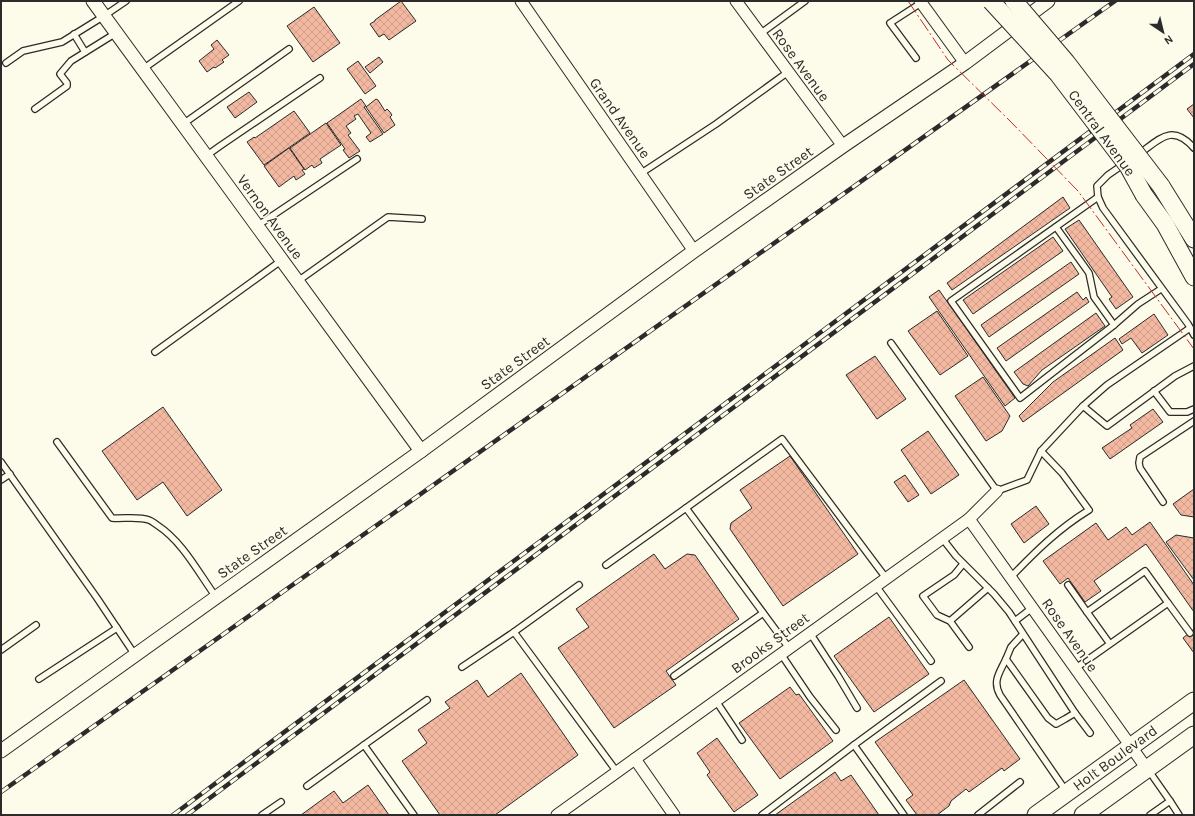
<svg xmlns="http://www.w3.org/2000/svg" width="1195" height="816" font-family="Karla,sans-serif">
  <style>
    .building { fill: url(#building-cross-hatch); stroke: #2b2b2b }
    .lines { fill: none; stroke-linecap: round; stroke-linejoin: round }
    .service-casing { stroke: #2b2b2b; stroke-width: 8 }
    .minor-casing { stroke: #2b2b2b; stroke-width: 13 }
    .tertiary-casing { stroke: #2b2b2b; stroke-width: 15 }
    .primary-casing { stroke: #2b2b2b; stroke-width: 19 }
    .service { stroke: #fdfbea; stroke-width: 5.5 }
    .minor { stroke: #fdfbea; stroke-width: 11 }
    .tertiary { stroke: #fdfbea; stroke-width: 13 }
    .primary { stroke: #fdfbea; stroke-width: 17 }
    .rail-casing { stroke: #2b2b2b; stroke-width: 4.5 }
    .rail { stroke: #fdfbea; stroke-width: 3; stroke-dasharray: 9; stroke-linecap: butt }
    .primary-bridge-casing { stroke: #2b2b2b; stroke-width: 19; stroke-linecap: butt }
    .primary-bridge { stroke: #fdfbea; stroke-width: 17 }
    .power { stroke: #c62828; stroke-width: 1; stroke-dasharray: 14 3 2 3; stroke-linecap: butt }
    .labels { text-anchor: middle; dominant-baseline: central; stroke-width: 3; stroke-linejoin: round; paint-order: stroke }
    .street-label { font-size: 15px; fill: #2b2b2b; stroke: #fdfbea }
  </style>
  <defs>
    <pattern id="building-cross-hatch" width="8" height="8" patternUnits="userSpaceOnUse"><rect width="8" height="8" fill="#f2b8a0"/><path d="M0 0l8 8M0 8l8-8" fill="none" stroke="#d09e8a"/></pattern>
  </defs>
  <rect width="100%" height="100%" fill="#fdfbea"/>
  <g class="building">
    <path d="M401 1 416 21 389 40 384 34 379 37 370 24 375 21V20Z"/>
    <path d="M314 7 340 43 313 62 287 26Z"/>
    <path d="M217 40 229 55 222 60 224 62 215 68 214 67 207 72 199 61 214 49 211 45Z"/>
    <path d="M379 57 383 62 370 73 365 67Z"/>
    <path d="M358 61 376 86 365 94 347 69Z"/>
    <path d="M249 92 257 102 235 118 227 107Z"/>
    <path d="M361 99 366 106 364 107 383 134 370 142 366 137 371 133 358 114 354 116 356 119 346 126 351 133 348 135 360 151 349 158 343 150 345 149 327 123Z"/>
    <path d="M376 99 378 100 385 111 387 109 390 112 392 115 390 117 395 125 384 133 366 107Z"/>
    <path d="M1194 104V118L1187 109Z"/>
    <path d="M294 111 310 133 264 165 247 142 254 137 255 138Z"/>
    <path d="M326 123 341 145 320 159 322 163 314 168 312 165 305 170 290 148Z"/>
    <path d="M289 148 304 169 302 170 305 174 296 180 294 176 279 187 264 166Z"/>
    <path d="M1063 197 1070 208 952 290 947 283Z"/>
    <path d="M1079 220 1133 297 1116 309 1109 299 1112 297 1065 229Z"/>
    <path d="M1053 237 1063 251 973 314 963 300Z"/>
    <path d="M1071 262 1079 274 989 337 981 325Z"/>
    <path d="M939 290 1015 398 1005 406 929 297Z"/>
    <path d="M1077 292 1083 300 1086 297 1089 302 1006 361 997 348Z"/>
    <path d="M937 311 968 356 940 375 908 331Z"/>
    <path d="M1096 313 1105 326 1042 370 1028 386 1023 384 1014 372Z"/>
    <path d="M1154 314 1168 335 1142 353 1131 338 1122 344 1119 339Z"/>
    <path d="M1115 338 1123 350 1023 422 1019 416 1053 382Z"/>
    <path d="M875 356 906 399 877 419 846 375Z"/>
    <path d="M983 377 1010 416 1002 431 986 441 955 396Z"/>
    <path d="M163 407 222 490 187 516 163 482 137 500 102 451Z"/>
    <path d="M1153 409 1163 422 1110 459 1102 448 1132 428 1130 425Z"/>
    <path d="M928 431 959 475 931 494 901 450Z"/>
    <path d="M790 456 858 554 783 606 730 529 731 523 752 508 740 490Z"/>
    <path d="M905 475 919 495 908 502 894 482Z"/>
    <path d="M1194 489V517L1181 515 1173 504Z"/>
    <path d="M1036 506 1049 524 1024 543 1011 524Z"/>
    <path d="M1150 522 1194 585V612L1146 544 1094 581 1101 591 1085 602 1068 578 1060 584 1043 561 1096 523 1108 540 1126 527 1132 535Z"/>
    <path d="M1176 535 1194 538V580L1166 542Z"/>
    <path d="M654 554 665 569 687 554 695 555 739 619 666 671 676 685 614 728 558 648 589 627 576 609Z"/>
    <path d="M889 617 929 674 874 712 834 656Z"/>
    <path d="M1194 629V653L1183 638Z"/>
    <path d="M521 673 578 755 495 815H440L402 761 427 743 418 730 450 708 445 702 477 680 488 697Z"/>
    <path d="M964 680 1020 759 1004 771 1002 768 969 792 966 789 951 801 949 806 937 815H917L906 800 913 795 875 742Z"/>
    <path d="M790 687 796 695 799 694 833 741 780 779 739 723Z"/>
    <path d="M717 738 758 795 734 812 707 775 710 772 697 753Z"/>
    <path d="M835 772 841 781 851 775 879 815H775Z"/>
    <path d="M368 785 389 815H301L334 791 343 803Z"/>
  </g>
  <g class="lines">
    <defs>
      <g id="service">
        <path d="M74 34 85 52"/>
        <path d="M760 34 805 1"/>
        <path d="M916 58 890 23 921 3"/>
        <path d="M6 63 23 51 62 42 104 16 126 1"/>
        <path d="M143 69 239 1"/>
        <path d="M35 109 67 86V83L60 74 71 61 116 33"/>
        <path d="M183 124 289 49"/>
        <path d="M1139 154C1160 139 1172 123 1194 148"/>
        <path d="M206 156 220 146 320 78"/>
        <path d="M1124 164 1108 175 1097 186 1098 197 1103 208 1188 324 1194 335"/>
        <path d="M640 174 716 124 788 72"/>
        <path d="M1098 197 951 301 1020 398 1114 325 1138 304 1161 289"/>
        <path d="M257 226 357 159"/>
        <path d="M1056 227 1089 273 1094 297 1114 325"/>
        <path d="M298 281 388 217 422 219"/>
        <path d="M891 343 997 491 1027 480 1041 451 1083 406 1107 385 1190 328"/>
        <path d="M155 352 282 260"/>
        <path d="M1154 391 1170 412H1187L1194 409"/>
        <path d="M1083 406 1107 426 1175 376 1194 366"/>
        <path d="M57 442 112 518C123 519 138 516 149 520 152 521 154 523 157 525 183 542 198 572 216 597"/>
        <path d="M1 462 97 598 135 655"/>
        <path d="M1 480 10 474"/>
        <path d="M1163 502 1140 468 1139 463 1140 457 1194 421"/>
        <path d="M942 538 956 556 994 594 1009 612 1075 713 1065 719 1056 724 1048 718 1006 659 1011 647 1023 634"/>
        <path d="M963 564 954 575 923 596 937 615 950 621 988 588"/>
        <path d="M606 565 686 508"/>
        <path d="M1011 577C1035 552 1058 529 1089 510L1062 473 1041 451"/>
        <path d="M1068 585 1087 612"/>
        <path d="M876 586 931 661"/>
        <path d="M1168 603 1190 633"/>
        <path d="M950 621 969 647"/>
        <path d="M1015 621 1032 608"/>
        <path d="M514 632 579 585"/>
        <path d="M810 633 838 676 857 708"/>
        <path d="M789 648 686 508 782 439 886 578"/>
        <path d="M1 650 36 625"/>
        <path d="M781 654 810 697 836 730"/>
        <path d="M1006 659C1000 672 992 681 1000 695L1066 791"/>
        <path d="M462 667 514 632 617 772"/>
        <path d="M1076 668 1168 603 1145 571 1087 612 1110 644"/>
        <path d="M674 676 763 613"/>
        <path d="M39 679 117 628"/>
        <path d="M716 701 742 740"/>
        <path d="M1075 713 1090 733"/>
        <path d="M364 745 427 700"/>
        <path d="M1149 771 1170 801 1150 815"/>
        <path d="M307 786 364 745 414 815"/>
        <path d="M1170 801 1179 815"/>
        <path d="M262 815 281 802"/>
        <path d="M762 815 854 745"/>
        <path d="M904 815 854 745 941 681"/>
        <path d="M978 815 1020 782"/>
      </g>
      <g id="minor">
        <path d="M521 1 694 251"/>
        <path d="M736 1 843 146"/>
        <path d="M920 1 965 63"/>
        <path d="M969 519 1147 769"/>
        <path d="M635 759 674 815"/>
        <path d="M557 815 969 519 997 491"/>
      </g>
      <g id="tertiary">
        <path d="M93 1 421 451"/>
        <path d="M1 751 421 451 694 251 843 146 965 63 1048 1"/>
      </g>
      <g id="primary">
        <path d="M1161 186 1194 239"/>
        <path d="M1144 195 1165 224 1194 277"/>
        <path d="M1036 815 1194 701"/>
        <path d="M1083 815 1194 735"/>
      </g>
    </defs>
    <use href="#service" class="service-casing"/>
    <use href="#minor" class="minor-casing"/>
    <use href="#tertiary" class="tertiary-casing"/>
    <use href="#primary" class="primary-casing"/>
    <use href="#service" class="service"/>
    <use href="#minor" class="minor"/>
    <use href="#tertiary" class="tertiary"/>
    <use href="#primary" class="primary"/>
    <defs>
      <g id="rail">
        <path d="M1 792 1115 1"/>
        <path d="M173 815 1194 54"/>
        <path d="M187 815 1194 64"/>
      </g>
    </defs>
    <use href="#rail" class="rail-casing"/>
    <use href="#rail" class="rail"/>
    <defs>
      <g id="primary-bridge">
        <path d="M991 1 1058 74 1128 166 1144 195"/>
        <path d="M1014 1 1066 62 1161 186"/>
      </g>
    </defs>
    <use href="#primary-bridge" class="primary-bridge-casing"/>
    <use href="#primary-bridge" class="primary-bridge"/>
    <path class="power" d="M908 1 948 60 1010 121 1078 191 1194 349"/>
  </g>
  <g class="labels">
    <g class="street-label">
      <text transform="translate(801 65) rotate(54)">Rose Avenue</text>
      <text transform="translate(620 118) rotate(55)">Grand Avenue</text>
      <text transform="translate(1102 133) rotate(54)">Central Avenue</text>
      <text transform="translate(778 173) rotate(-35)">State Street</text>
      <text transform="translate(270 217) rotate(54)">Vernon Avenue</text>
      <text transform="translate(515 363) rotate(-36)">State Street</text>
      <text transform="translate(252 552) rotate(-35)">State Street</text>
      <text transform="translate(1070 635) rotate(55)">Rose Avenue</text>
      <text transform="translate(770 643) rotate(-36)">Brooks Street</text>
      <text transform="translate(1115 758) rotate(-36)">Holt Boulevard</text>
    </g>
  </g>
  <rect width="1195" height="816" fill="none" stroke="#2b2b2b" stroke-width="4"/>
  <g transform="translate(1163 32) rotate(145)" stroke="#fdfbea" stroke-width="3" paint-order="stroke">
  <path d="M0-3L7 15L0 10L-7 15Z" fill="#2b2b2b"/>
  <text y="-6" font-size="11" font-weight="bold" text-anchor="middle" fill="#2b2b2b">N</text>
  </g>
</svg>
